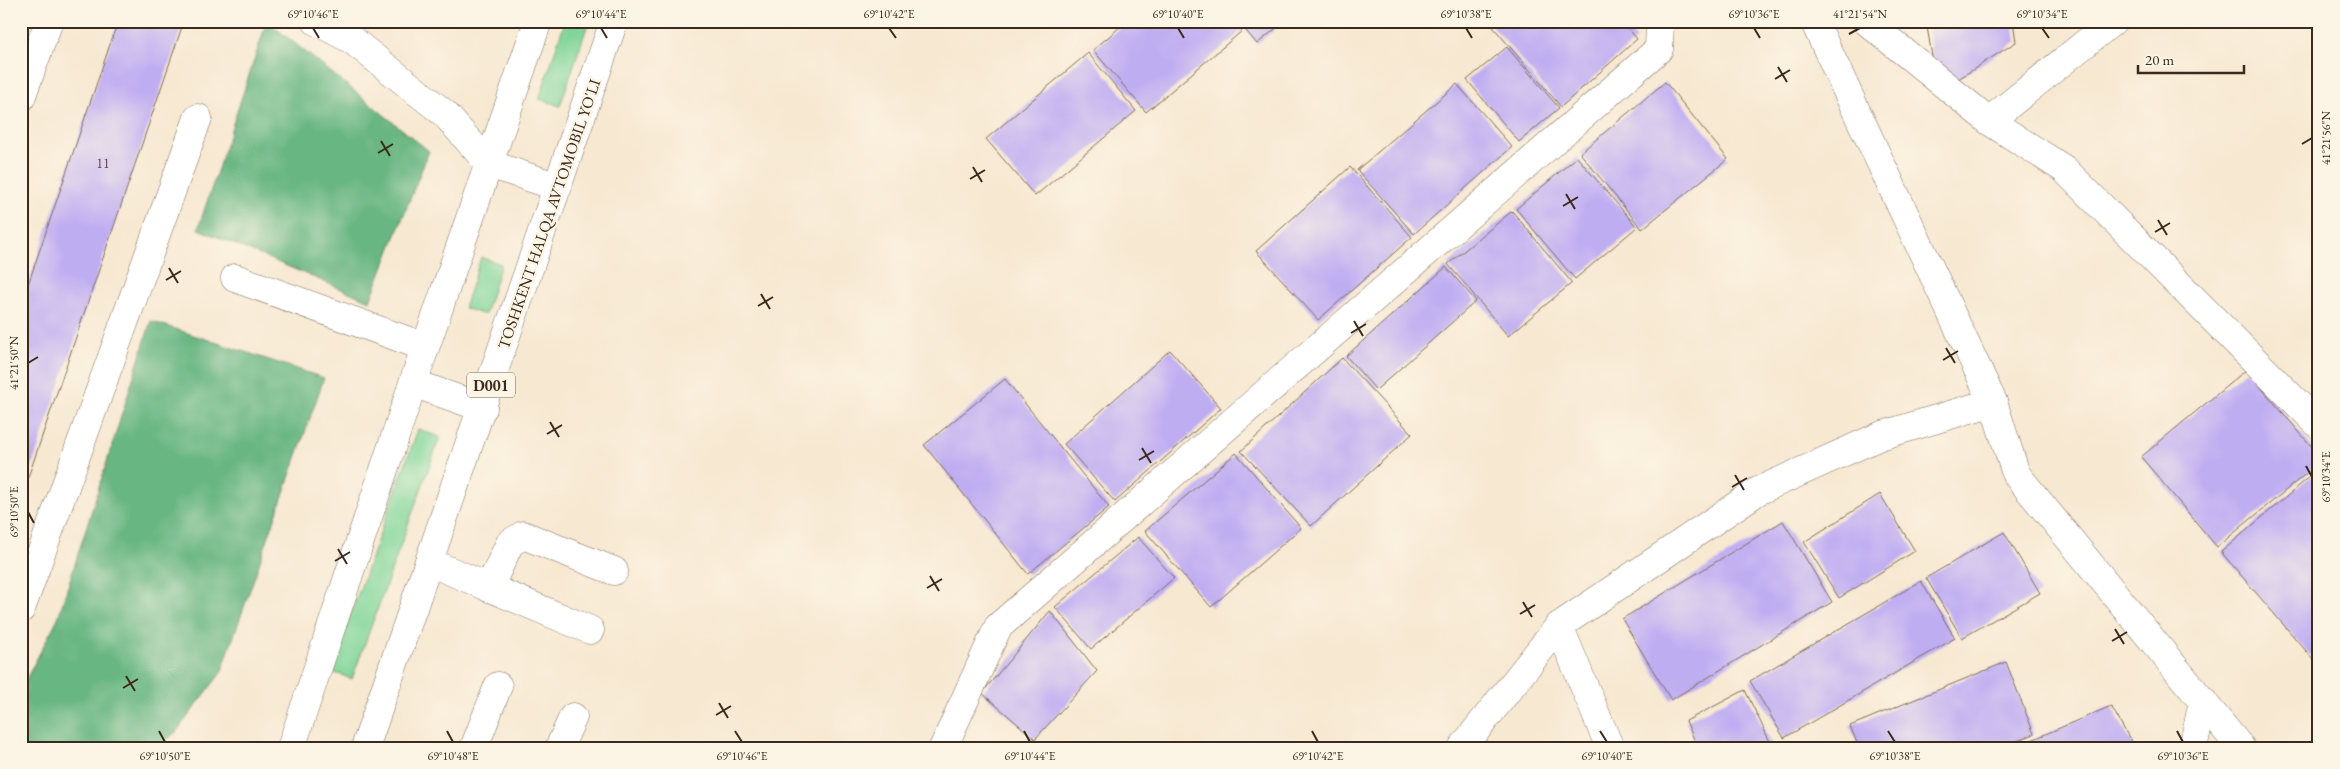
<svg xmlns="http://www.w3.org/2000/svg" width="2340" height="769" font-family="'EB Garamond',serif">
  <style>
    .green { fill: #7fd599; stroke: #5d805c }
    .forest { fill: #67b681; stroke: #517050 }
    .building { fill: #bfadf2 }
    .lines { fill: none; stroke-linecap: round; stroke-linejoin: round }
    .minor-casing { stroke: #7d6c5d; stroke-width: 29 }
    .highway-casing { stroke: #7d6c5d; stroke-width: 29 }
    .minor { stroke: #fff; stroke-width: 28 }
    .highway { stroke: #fff; stroke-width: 28 }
    .ticks { fill: none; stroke: #3b2a1e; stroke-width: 2 }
    .labels { text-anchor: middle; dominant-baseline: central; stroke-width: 5; stroke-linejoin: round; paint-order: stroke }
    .number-label { font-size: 14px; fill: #5c4b53 }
    .shield { fill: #fcf5e5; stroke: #75675a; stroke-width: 1 }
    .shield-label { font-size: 15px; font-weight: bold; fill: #3b2a1e }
    .street-label { font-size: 16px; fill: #3b2a1e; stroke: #fcf5e5 }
    .neatline { fill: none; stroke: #3b2a1e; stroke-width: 2 }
    .ticks-label { font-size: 12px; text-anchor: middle; fill: #3b2a1e }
  </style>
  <rect width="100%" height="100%" fill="#fcf5e5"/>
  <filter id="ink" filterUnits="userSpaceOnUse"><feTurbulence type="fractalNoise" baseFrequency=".02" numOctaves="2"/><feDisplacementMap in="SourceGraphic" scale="10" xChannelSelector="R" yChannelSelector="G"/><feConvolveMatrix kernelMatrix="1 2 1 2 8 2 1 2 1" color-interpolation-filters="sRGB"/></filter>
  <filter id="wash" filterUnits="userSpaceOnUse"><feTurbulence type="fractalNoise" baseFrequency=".0096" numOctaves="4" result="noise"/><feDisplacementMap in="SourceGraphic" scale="20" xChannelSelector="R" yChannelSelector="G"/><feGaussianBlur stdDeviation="1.12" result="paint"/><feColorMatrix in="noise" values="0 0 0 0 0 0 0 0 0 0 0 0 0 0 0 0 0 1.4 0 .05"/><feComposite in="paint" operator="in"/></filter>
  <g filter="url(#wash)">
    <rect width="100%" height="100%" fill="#f7e8d1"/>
    <g class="green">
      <path d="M565 21H589L560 106 539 99Z"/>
      <path d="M481 257 501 264 485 315 464 308Z"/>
      <path d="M418 429 440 437 352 679 330 671Z"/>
    </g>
    <g class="forest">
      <path d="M267 21 429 151 370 301 198 229Z"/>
      <path d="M151 321 324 378 221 673 176 732 157 748H21V689L58 618Z"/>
    </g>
    <g id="blocks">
      <g class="building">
        <path d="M118 21H184L21 498V305Z"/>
        <path d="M1127 21H1233L1242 31 1146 112 1093 50Z"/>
        <path d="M1238 21H1285L1257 44Z"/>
        <path d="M1488 21H1622L1637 39 1561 107Z"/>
        <path d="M1926 21H2013L2016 42 1949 85 1933 62Z"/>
        <path d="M1507 47 1559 108 1519 142 1467 80Z"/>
        <path d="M1088 53 1136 111 1035 196 986 139Z"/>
        <path d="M1665 82 1728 159 1642 229 1580 153Z"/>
        <path d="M1457 84 1512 147 1414 234 1357 170Z"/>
        <path d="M1577 157 1637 227 1575 279 1516 209Z"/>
        <path d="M1350 167 1412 237 1318 320 1256 251Z"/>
        <path d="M1512 211 1572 283 1508 336 1448 264Z"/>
        <path d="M1446 267 1476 301 1376 390 1346 356Z"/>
        <path d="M1170 350 1221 408 1115 502 1064 444Z"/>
        <path d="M1342 358 1412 434 1311 526 1241 451Z"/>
        <path d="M2246 370 2319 455V463L2217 547 2141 457Z"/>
        <path d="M1005 379 1109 507 1028 574 924 445Z"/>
        <path d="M1236 453 1301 528 1211 607 1145 531Z"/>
        <path d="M2319 469V666L2221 552Z"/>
        <path d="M1880 494 1915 551 1839 598 1804 542Z"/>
        <path d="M1783 521 1832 602 1671 700 1622 619Z"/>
        <path d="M2004 532 2040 593 1962 638 1926 578Z"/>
        <path d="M1138 537 1174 578 1091 649 1055 607Z"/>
        <path d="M1921 581 1955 638 1784 738 1750 681Z"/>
        <path d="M1050 611 1097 671 1035 739 982 693Z"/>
        <path d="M2006 662 2034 734 2000 748H1859L1850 726Z"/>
        <path d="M1745 690 1773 748H1698L1686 721Z"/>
        <path d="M2111 706 2135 748H2013Z"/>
      </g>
    </g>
  </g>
  <g filter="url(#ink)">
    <use href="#blocks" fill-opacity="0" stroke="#7d6c5d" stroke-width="1"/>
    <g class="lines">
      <defs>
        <g id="minor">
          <path d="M316 21 352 40 445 114 489 164"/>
          <path d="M1814 21 1993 402 2016 474 2241 748"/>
          <path d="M1866 21 1989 121 2064 169 2319 425"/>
          <path d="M21 98 49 21"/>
          <path d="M1989 121 2113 21"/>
          <path d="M235 278 425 347"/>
          <path d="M429 562 590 630"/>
          <path d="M489 588 510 543 523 535 614 571"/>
          <path d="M21 609 198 118"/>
          <path d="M1559 626 1610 748"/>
          <path d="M474 748 498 686"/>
          <path d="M559 748 573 717"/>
          <path d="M943 748 998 627 1659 49 1660 21"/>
          <path d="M1462 748 1559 626 1758 491 1880 436 1993 402"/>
          <path d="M2193 748 2203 701"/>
        </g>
        <g id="highway">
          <path d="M489 164 558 187"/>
          <path d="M413 383 483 408"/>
          <path d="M291 748 413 383 538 21"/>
          <path d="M365 748 614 21"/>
        </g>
      </defs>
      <use href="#minor" class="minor-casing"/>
      <use href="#highway" class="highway-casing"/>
      <use href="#minor" class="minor"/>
      <use href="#highway" class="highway"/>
    </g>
  </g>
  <path class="ticks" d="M313 28 319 38M601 28 607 38M889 28 896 38M1178 28 1184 38M1466 28 1472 38M1754 28 1760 38M2042 28 2049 38M1849 34 1860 28M1778 67 1787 82M1775 79 1790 70M381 141 390 156M2302 144 2312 138M378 153 393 144M973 167 982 182M970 179 985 170M1566 194 1575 209M1563 206 1578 197M2158 220 2167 235M2155 232 2170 223M169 268 178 283M166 280 181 271M761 294 770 309M758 306 773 297M1354 321 1363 336M1351 333 1366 324M1946 348 1955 363M1943 360 1958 351M28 363 38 357M550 422 559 437M547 434 562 425M1142 448 1151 463M1139 460 1154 451M2306 466 2312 477M1735 475 1744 490M1732 487 1747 478M28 512 34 523M338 549 347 564M335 561 350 552M930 576 939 591M927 588 942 579M1523 602 1532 617M1520 614 1535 605M2115 629 2124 644M2112 641 2127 632M126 676 135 691M123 688 138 679M719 703 728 718M716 715 731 706M159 731 165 742M447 731 453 742M735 731 742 742M1024 731 1030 742M1312 731 1318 742M1600 731 1607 742M1888 731 1895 742M2177 731 2183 742"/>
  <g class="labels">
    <g class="number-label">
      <text x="103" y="163">11</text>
    </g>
    <rect class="shield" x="467" y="372.5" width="48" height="25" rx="4"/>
    <g class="shield-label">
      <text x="491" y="385">D001</text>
    </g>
    <g class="street-label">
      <text transform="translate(549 214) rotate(-71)">TOSHKENT HALQA AVTOMOBIL YO'LI</text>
    </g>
  </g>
  <rect width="2340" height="769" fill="none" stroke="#fcf5e5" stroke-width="55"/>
  <path d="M2138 65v8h106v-8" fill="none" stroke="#3b2a1e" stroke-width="2.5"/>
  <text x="2145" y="65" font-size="15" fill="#3b2a1e" stroke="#fcf5e5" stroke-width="4" paint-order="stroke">20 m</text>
  <rect x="28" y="28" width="2284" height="714" class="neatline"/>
  <g class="ticks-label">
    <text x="313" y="18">69°10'46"E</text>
    <text x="601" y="18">69°10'44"E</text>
    <text x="889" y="18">69°10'42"E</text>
    <text x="1178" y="18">69°10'40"E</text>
    <text x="1466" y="18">69°10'38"E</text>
    <text x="1754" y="18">69°10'36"E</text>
    <text x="1860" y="18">41°21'54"N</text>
    <text x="2042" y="18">69°10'34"E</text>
    <text transform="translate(2326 138) rotate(-90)" y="4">41°21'56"N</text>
    <text transform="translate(14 363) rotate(-90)" y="4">41°21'50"N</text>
    <text transform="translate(2326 477) rotate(-90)" y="4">69°10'34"E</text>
    <text transform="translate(14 512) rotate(-90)" y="4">69°10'50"E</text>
    <text x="165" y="760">69°10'50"E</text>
    <text x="453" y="760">69°10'48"E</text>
    <text x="742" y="760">69°10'46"E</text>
    <text x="1030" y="760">69°10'44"E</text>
    <text x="1318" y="760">69°10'42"E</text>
    <text x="1607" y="760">69°10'40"E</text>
    <text x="1895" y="760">69°10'38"E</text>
    <text x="2183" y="760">69°10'36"E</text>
  </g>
</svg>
